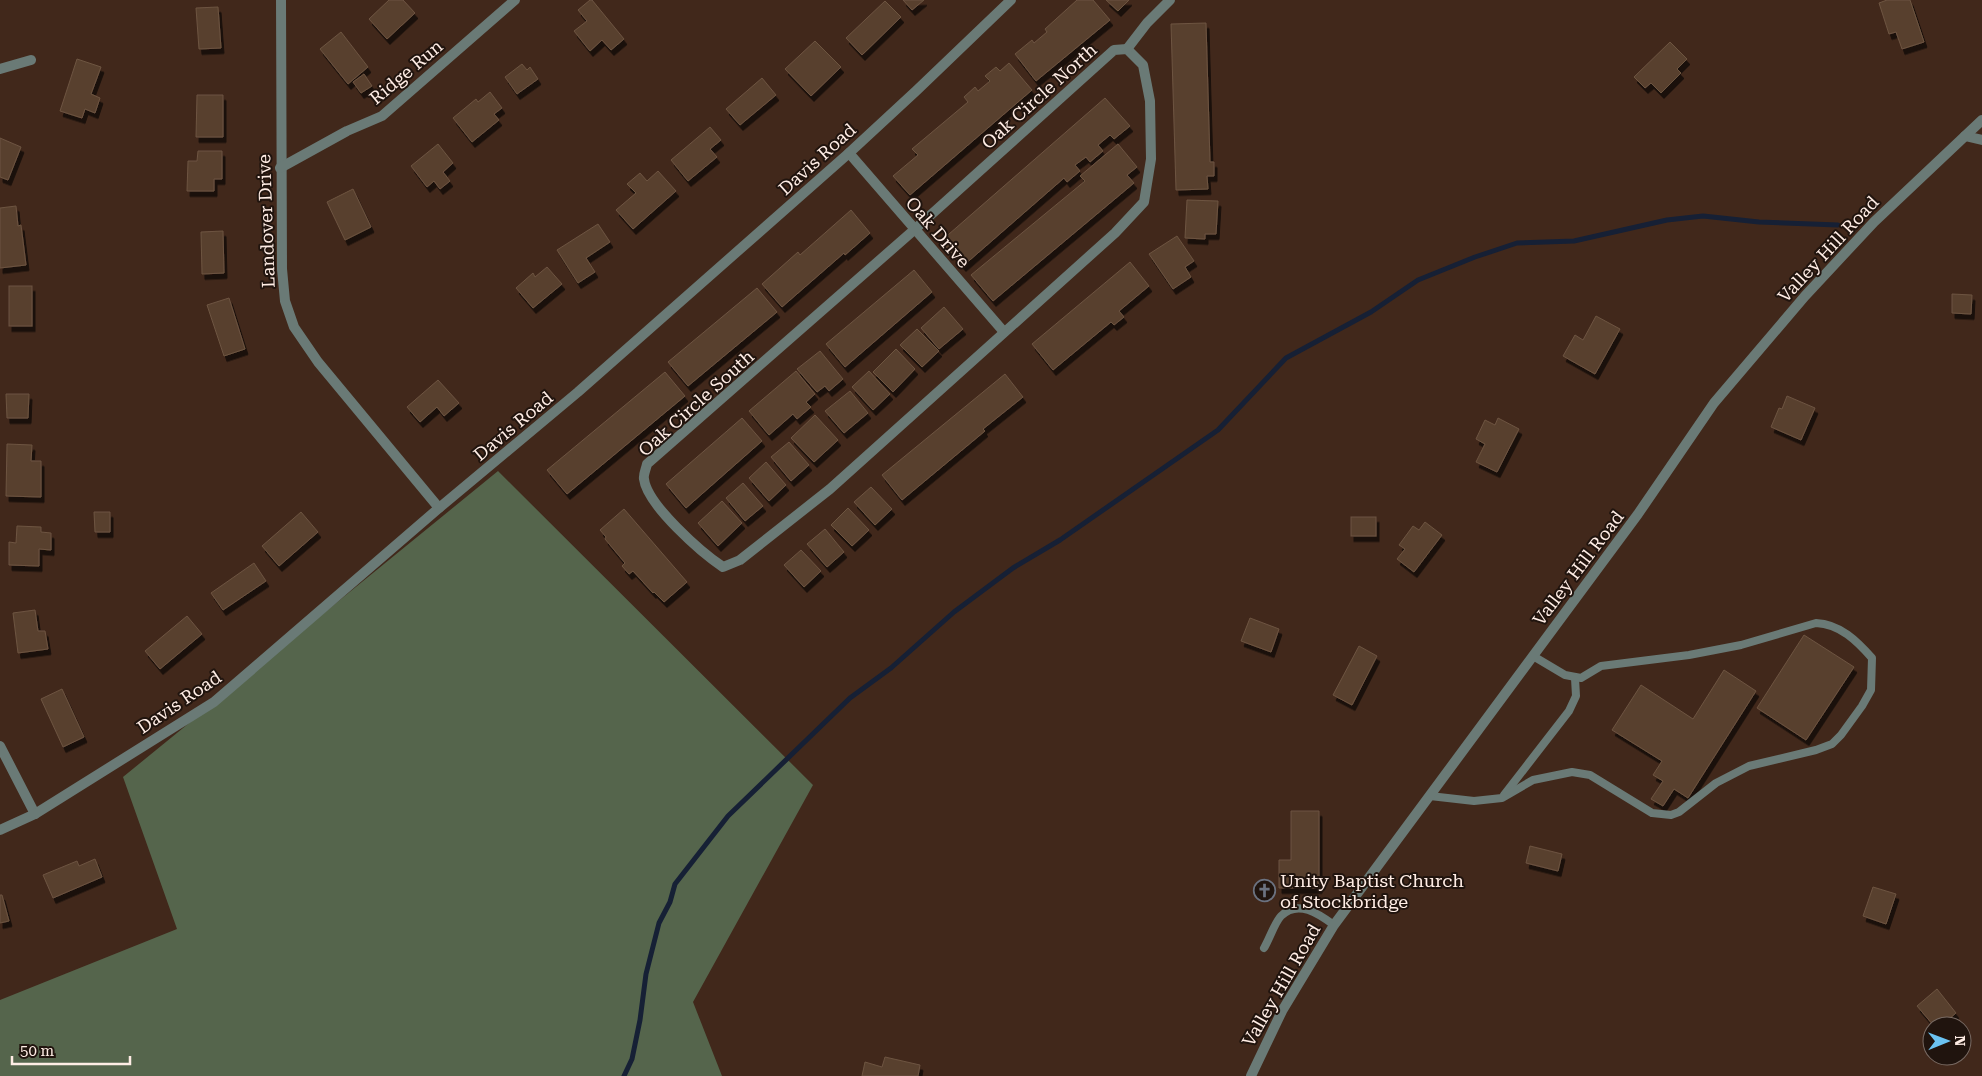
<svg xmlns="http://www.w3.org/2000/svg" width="1982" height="1076" font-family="'Roboto Serif',serif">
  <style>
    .forest { fill: #55654c }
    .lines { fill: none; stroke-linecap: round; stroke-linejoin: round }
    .stream { stroke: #162035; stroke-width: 5 }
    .building { fill: #59412f; stroke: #6d5441; filter: url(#shadow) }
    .lane { stroke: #6a7a76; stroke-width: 8 }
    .street { stroke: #6a7a76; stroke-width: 10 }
    .labels { text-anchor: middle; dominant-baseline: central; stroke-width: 4; stroke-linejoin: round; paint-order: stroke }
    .street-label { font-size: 18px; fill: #ffede5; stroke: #20140e }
    .poi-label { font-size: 18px; fill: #ffede5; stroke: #20140e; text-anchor: start }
  </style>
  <defs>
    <filter id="shadow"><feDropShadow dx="3" dy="5.5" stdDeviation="0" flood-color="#0009"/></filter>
  </defs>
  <rect width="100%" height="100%" fill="#41281b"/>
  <path class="forest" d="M498 471 813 785 693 1002 722 1076H0V1000L177 929 123 777Z"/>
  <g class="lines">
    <path class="stream" d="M624 1076 632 1059 640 1020 646 974 659 923 670 902 675 884 728 816 850 698 891 668 954 612 1013 568 1060 540 1218 430 1286 358 1371 312 1418 280 1475 257 1517 243 1574 241 1667 220 1703 216 1759 222 1838 225"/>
  </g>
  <g class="building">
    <path d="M389 0H403L415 13 387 39 369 19Z"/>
    <path d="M590 0H592L624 39 611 50 602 40 590 51 574 31 587 21 578 10Z"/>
    <path d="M903 0H924L912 10Z"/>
    <path d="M1077 0H1093L1110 20 1036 81 1015 54 1032 40 1034 43 1047 32 1045 29Z"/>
    <path d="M1106 0H1129L1118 11Z"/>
    <path d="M1887 0H1910L1924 42 1902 49 1896 32 1889 34 1879 3Z"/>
    <path d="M885 1 901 17 862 55 846 38Z"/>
    <path d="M218 7 221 48 199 49 196 8Z"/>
    <path d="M1206 23 1210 162H1214V176H1207L1208 189 1176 190 1171 24Z"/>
    <path d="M341 32 368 67 348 84 320 49Z"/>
    <path d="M815 41 841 67 811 96 785 69Z"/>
    <path d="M1670 42 1687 59 1677 69 1681 73 1661 93 1651 83 1645 88 1634 77Z"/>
    <path d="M77 59 101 67 91 94 100 98 95 113 85 109 82 118 60 111Z"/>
    <path d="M1009 63 1032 90 910 195 893 176 918 155 912 149 968 102 964 97 975 87 978 91 990 81 985 76 996 67 1000 71Z"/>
    <path d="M522 64 527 70 530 67 538 79 517 94 505 77Z"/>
    <path d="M364 74 372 86 361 93 353 82Z"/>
    <path d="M762 78 776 95 740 125 726 109Z"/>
    <path d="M490 92 502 108 494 114 499 120 472 142 453 118 476 99 478 102Z"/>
    <path d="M197 95H223V137H196Z"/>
    <path d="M1105 98 1130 126 1114 139 1110 135 1098 145 1103 151 1090 162 1086 157 1075 165 1080 171 1067 182 1064 178 963 266 941 241Z"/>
    <path d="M710 127 721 140 710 149 717 157 688 181 671 160Z"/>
    <path d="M0 138 21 147 8 180 0 177Z"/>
    <path d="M438 144 453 163 443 172 450 181 440 189 434 181 427 187 411 166Z"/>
    <path d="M1118 144 1137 167 1127 175 1134 183 993 301 971 275 1085 181 1080 176Z"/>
    <path d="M198 151H222V179H214V191H187L188 161H197Z"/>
    <path d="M658 171 676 191 633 229 616 210 636 193 627 184 640 173 647 181Z"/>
    <path d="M353 189 371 227 345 240 327 202Z"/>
    <path d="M1187 200 1218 201 1216 234H1205V239L1185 238Z"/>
    <path d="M16 206 18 226 21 225 26 265 0 268V208Z"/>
    <path d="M851 210 870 233 845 255 844 253 782 307 762 284 798 252 800 255Z"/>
    <path d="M598 224 610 242 586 258 595 272 578 283 557 250Z"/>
    <path d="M223 231 224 273 202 274 201 232Z"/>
    <path d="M1177 236 1194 261 1185 267 1191 277 1173 289 1149 254Z"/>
    <path d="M1130 262 1149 286 1119 311 1124 317 1114 325 1111 322 1053 370 1032 344Z"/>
    <path d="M547 267 562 284 533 308 516 288 533 273 535 277Z"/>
    <path d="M914 270 932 292 845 367 826 344Z"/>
    <rect x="9" y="286" width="23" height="40"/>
    <path d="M757 288 777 312 688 386 668 362Z"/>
    <path d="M1952 294 1972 295 1971 314 1952 313Z"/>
    <path d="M229 298 245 349 224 356 207 305Z"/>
    <path d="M944 307 963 329 939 349 921 328Z"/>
    <path d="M1596 316 1620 329 1595 374 1563 356 1575 335 1583 340Z"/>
    <path d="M917 329 939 351 922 367 900 345Z"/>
    <path d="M896 349 915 369 893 392 873 372Z"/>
    <path d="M820 351 843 379 829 391 825 386 817 392 797 369Z"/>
    <path d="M796 371 815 394 806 402 811 407 797 419 793 414 769 435 749 411Z"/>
    <path d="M869 371 890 394 873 410 852 387Z"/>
    <path d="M665 372 685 396 567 494 547 470Z"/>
    <path d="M1005 374 1023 397 983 429 985 431 902 500 882 475Z"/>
    <path d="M438 380 459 403 444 416 437 407 420 422 407 407Z"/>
    <path d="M850 391 868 413 844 433 825 411Z"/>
    <path d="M6 394H29L28 418H7Z"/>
    <path d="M1787 396 1815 408 1801 440 1771 427 1779 408 1782 409Z"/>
    <path d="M815 415 838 440 814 462 791 438Z"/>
    <path d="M742 418 762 441 686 508 666 484Z"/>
    <path d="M1498 418 1519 429 1497 472 1476 462 1485 444 1476 439 1485 420 1495 425Z"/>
    <path d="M789 442 809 465 791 481 771 457Z"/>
    <path d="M7 444 32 445 31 461H41V497L6 496Z"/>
    <path d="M766 462 786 485 769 501 749 478Z"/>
    <path d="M743 483 763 506 745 521 726 498Z"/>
    <path d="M871 487 892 509 875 525 854 502Z"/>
    <path d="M722 501 742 523 718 546 698 523Z"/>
    <path d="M848 508 869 530 852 546 831 525Z"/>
    <path d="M624 509 687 582 664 602 654 592 653 593 633 571 629 574 622 566 625 563 605 539 606 537 600 530Z"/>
    <path d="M94 512H110V532H95Z"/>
    <path d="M301 512 318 532 279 566 262 546Z"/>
    <rect x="1351" y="517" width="25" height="19"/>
    <path d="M1425 522 1442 535 1414 572 1397 559 1405 549 1399 545 1413 526 1419 530Z"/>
    <path d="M17 526 41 527V532L51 533V550L39 549V566L9 565V542L16 543Z"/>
    <path d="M825 529 844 552 827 567 807 544Z"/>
    <path d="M801 550 821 571 804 587 784 565Z"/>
    <path d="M254 563 266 581 223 610 211 593Z"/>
    <path d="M35 610 38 631H45L48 649 18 653 13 613Z"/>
    <path d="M187 616 202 634 160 669 145 651Z"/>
    <path d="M1250 618 1279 629 1271 652 1241 641Z"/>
    <path d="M1804 635 1854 667 1806 740 1757 708Z"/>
    <path d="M1359 646 1377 656 1352 705 1333 695Z"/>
    <path d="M1724 670 1756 691 1688 798 1674 789 1663 806 1651 799 1663 781 1653 775 1662 761 1612 730 1641 685 1693 719Z"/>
    <path d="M62 689 84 737 63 747 41 699Z"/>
    <path d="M1291 811H1319V888H1279V860H1291Z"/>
    <path d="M1530 846 1562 854 1558 871 1526 863Z"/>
    <path d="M95 859 102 877 53 898 43 875 77 861 79 866Z"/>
    <path d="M1873 887 1896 894 1886 924 1863 916Z"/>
    <path d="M0 895H2L9 921 0 923Z"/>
    <path d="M1937 989 1956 1013 1941 1026H1934L1917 1006Z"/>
    <path d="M885 1057 920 1065 918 1076H862L865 1062 882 1067Z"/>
  </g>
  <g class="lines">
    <g class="lane">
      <path d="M1504 795 1569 711 1576 696 1575 678"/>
      <path d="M1430 796 1474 801 1502 798 1533 780 1572 772 1590 775 1652 813 1671 815 1679 812 1716 783 1749 766 1816 750 1832 744 1841 735 1862 706 1871 690 1872 658C1857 641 1840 624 1816 623L1741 645 1689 655 1601 666 1581 678 1565 675 1533 656"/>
      <path d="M1264 948C1269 940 1275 922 1281 916 1298 899 1319 914 1334 925"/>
    </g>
    <g class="street">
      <path d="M281 0 282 269 285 301 294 327 318 362 439 508"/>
      <path d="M1127 49 1143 65 1150 101 1151 159 1144 202 1115 233 830 489 740 560 723 567C702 553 647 505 644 479 643 475 646 469 647 464L914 230 1114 50Z"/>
      <path d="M1127 49 1147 23 1170 0"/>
      <path d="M0 69 31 60"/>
      <path d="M1965 136 1982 140"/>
      <path d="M849 153 1004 332"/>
      <path d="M280 168 347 131 382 116 515 0"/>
      <path d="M0 746 35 814"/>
      <path d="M0 830 35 814 214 702 439 508 578 392 849 153 916 91 1011 0"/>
      <path d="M1251 1076 1282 1011 1334 925 1638 514 1714 403 1805 296 1874 222 1982 120"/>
    </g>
  </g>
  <defs>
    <symbol id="church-ring" viewBox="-11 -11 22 22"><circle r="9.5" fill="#20140e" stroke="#6b7280" stroke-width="1.5"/><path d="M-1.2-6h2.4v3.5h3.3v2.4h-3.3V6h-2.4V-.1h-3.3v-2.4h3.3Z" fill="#6b7280"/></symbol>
  </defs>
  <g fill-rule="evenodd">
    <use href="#church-ring" x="1252" y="878" width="25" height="25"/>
  </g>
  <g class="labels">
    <g class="street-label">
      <text transform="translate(406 72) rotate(-40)">Ridge Run</text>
      <text transform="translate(1039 96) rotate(-42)">Oak Circle North</text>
      <text transform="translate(817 159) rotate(-42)">Davis Road</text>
      <text transform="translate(266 221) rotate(-92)">Landover Drive</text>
      <text transform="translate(938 232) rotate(49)">Oak Drive</text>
      <text transform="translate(1828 249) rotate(-47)">Valley Hill Road</text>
      <text transform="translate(696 403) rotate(-42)">Oak Circle South</text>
      <text transform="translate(513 426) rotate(-40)">Davis Road</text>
      <text transform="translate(1578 568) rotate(-53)">Valley Hill Road</text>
      <text transform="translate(179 702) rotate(-34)">Davis Road</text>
      <text transform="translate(1281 985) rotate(-60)">Valley Hill Road</text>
    </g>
    <g class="poi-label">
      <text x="1280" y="880">Unity Baptist Church<tspan x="1280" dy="21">of Stockbridge</tspan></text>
    </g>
  </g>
  <g transform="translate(1947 1041) rotate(89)"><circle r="24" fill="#20140e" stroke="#796b64"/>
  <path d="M0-4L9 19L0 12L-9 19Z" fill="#6bc3f2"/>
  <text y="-8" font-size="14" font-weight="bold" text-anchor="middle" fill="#ffede5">N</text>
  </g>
  <path d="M12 1056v8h118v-8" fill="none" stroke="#ffede5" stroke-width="2.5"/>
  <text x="20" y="1056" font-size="15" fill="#ffede5" stroke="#20140e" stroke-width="4" paint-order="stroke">50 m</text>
</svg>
